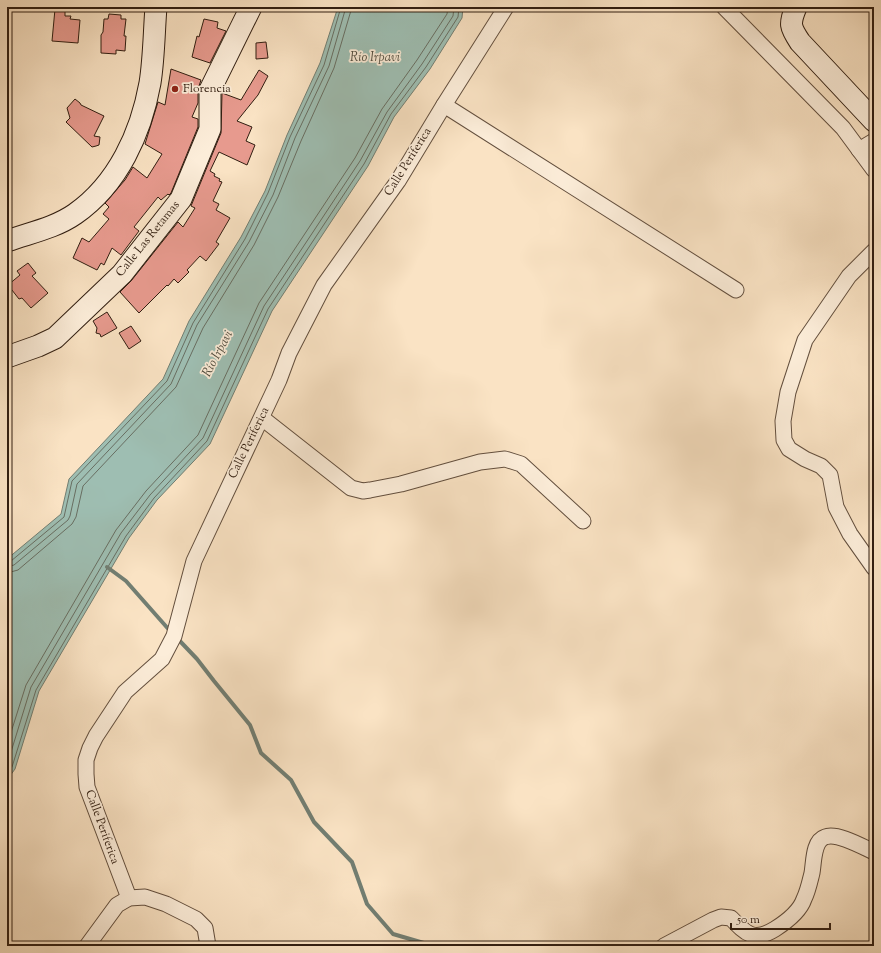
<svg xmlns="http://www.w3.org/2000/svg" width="881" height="953" font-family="'Sorts Mill Goudy',serif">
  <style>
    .water { fill: #9ebeb2; stroke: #727e72 }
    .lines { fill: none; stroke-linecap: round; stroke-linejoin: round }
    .shore { stroke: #686e62; stroke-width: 1 }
    .stream { stroke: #727e72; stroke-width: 4 }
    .building { fill: #e79a8e; stroke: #311e11 }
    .street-casing { stroke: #634f3e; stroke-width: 17 }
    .secondary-casing { stroke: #311e11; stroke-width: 23 }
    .street { stroke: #fcedd9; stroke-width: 15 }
    .secondary { stroke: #fcedd9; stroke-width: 21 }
    .poi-dot { fill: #8f2418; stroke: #fcedd9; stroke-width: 1.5 }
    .labels { text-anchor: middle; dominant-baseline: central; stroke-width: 3.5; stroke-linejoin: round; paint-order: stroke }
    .poi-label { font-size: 12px; fill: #311e11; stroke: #fcedd9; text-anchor: start }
    .street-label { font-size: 12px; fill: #311e11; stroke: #fcedd9 }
    .water-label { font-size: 13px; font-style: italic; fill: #524e41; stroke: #fcedd9 }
  </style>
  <rect width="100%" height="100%" fill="#fae3c4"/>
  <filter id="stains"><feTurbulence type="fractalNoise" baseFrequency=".005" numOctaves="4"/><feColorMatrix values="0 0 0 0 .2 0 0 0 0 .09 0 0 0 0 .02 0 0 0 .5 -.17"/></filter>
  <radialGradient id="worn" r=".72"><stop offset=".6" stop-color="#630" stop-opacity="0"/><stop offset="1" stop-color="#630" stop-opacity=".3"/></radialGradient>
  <path class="water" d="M338 7H463L462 18 430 69 394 117 368 166 272 311 210 444 157 500 129 538 39 691 15 769 7 780V559L61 514 69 479 163 379 189 321 241 237 265 191 287 135 320 63Z"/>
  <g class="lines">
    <g class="shore">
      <path d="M7 562 11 561 64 517 72 481 167 381 193 323 245 239 268 193 290 137 324 65 341 7"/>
      <path d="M7 567 14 565 68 520 70 516 77 484 171 384 197 325 249 242 273 195 295 138 329 66 346 7"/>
      <path d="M7 573 18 570 72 524 76 517 83 486 176 387 203 328 254 245 278 197 301 141 334 68 352 7"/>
      <path d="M7 745 26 685 116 530 146 491 198 435 259 303 355 158 382 109 417 60 447 14 448 7"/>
      <path d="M7 765 31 687 121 533 150 495 203 438 264 306 360 161 387 112 422 64 453 16 454 7"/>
      <path d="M7 774 12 767 36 690 126 536 154 498 207 441 268 309 364 164 391 114 426 67 458 17 459 7"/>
    </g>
    <g class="stream">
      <path d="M107 567 126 581 171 632"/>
      <path d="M177 638 197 659 214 681 250 725 261 753 291 780 314 822 352 862 367 904 393 934 434 946"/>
      <path d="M646 946 650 944"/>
    </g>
  </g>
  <g class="building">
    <path d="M55 9 65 10V16H71L70 19 80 20 78 43 52 41Z"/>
    <path d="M109 14 121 15V19H126L124 36H126L125 51 116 50V54L101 53V35L103 32 104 19H108Z"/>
    <path d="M204 19 218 22 217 28 226 31 210 63 192 57 197 36 199 37Z"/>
    <path d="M266 42 268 58 256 59V43Z"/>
    <path d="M171 69 201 80 197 92H198V103L192 117 198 119V127L171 193 169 195 168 194 161 200 158 197 134 227 139 231 121 255 112 248 104 265 101 263 97 270 73 258 82 238 89 242 109 219 103 214 109 207 105 203 125 180 133 167 147 178 162 154 145 144 158 102 165 105Z"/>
    <path d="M259 70 268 76 258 95 237 121 252 127 246 141 255 145 247 165 219 152 210 171 215 174 214 176 220 179 219 181 222 182 213 201 219 204 216 210 230 218 216 242 219 244 206 261 200 256 187 270 189 272 178 283 174 279 168 286 167 285 139 313 120 292 131 281 178 222 183 227 195 208 191 206 221 133 222 93 241 100Z"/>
    <path d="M75 99 80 103 81 105 104 116 94 136 100 137 99 145 96 146 92 147 66 122 70 118 67 108Z"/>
    <path d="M28 263 36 273 32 276 48 293 31 308 22 298 19 299 8 285 20 275 17 271Z"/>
    <path d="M107 312 117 328 101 337 100 334 96 333 97 328 93 321Z"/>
    <path d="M131 326 141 341 129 349 119 333Z"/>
  </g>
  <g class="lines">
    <defs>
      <g id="street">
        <path d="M724 7 843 128 874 170"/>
        <path d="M444 105 736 290"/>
        <path d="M859 150 874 141"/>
        <path d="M874 251 849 276 805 340 788 392 783 421 784 440 789 449 805 459 821 466 830 475 836 507 850 534 874 568"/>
        <path d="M262 418 351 488 363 491 370 490 401 484 480 462 505 459 521 464 583 521"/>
        <path d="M129 898 87 787 86 774V760L90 748 96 736 125 692 162 659 174 636 194 561 279 380 289 353 324 285 398 181 444 105 506 7"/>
        <path d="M87 946 117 905 129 898 145 897 166 904 196 919 205 928 208 946"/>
        <path d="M664 946 713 920 721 917 731 918C746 934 754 942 775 929 786 922 800 911 804 899 808 891 810 881 812 873 814 862 813 841 825 837 837 832 863 847 874 852"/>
      </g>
      <g id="secondary">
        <path d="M796 7C789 24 790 27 800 42L874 121"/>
        <path d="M7 241C29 233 55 228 75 214 118 184 141 133 150 83 154 58 154 32 156 7"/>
        <path d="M7 357 38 346 55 338 122 274 181 199 210 129V90L251 7"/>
      </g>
    </defs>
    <use href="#street" class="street-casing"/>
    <use href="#secondary" class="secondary-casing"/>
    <use href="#street" class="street"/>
    <use href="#secondary" class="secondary"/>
  </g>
  <circle class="poi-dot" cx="175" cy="89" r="4"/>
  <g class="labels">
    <g class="poi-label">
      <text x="183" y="89">Florencia</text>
    </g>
    <g class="street-label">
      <text transform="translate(408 162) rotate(-58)">Calle Periferica</text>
      <text transform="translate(148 239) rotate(-51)">Calle Las Retamas</text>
      <text transform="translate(249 443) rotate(-64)">Calle Periferica</text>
      <text transform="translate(102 827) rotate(70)">Calle Periferica</text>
    </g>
    <g class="water-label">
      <text x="375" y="58">Río Irpavi</text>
      <text transform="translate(218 354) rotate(-62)">Río Irpavi</text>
    </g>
  </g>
  <rect width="881" height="953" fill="none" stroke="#fae3c4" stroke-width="24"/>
  <rect x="8" y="8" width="865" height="937" fill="none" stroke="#311e11" stroke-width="2"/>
  <rect x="12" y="12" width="857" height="929" fill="none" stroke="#311e11"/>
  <path d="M731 923v6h99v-6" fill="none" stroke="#311e11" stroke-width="2"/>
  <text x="737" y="923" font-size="12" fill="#311e11" stroke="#fcedd9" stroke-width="3" paint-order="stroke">50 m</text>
  <rect width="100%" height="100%" filter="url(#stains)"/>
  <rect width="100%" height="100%" fill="url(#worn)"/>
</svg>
